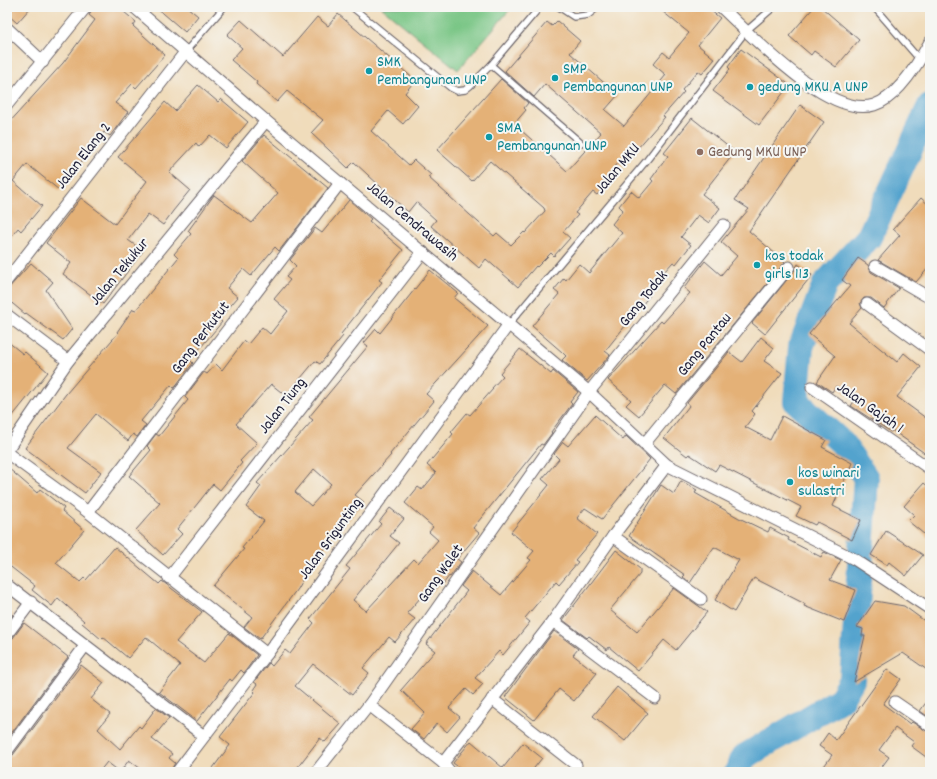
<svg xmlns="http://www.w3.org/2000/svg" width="937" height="779" font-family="Dekko,sans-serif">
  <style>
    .green { fill: #7ac686; stroke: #4e7460 }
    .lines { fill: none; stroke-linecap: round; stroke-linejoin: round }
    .river { stroke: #53a3cd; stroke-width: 26 }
    .building { fill: #e4b177; fill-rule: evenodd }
    .service-casing { stroke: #6a6368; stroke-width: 8 }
    .minor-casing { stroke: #6a6368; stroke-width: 13 }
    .service { stroke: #fff; stroke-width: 5.5 }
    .minor { stroke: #fff; stroke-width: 11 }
    .culture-dot { fill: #0f9aa8; stroke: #f6f6f2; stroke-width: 1.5 }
    .education-dot { fill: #8d6e63; stroke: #f6f6f2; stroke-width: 1.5 }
    .labels { text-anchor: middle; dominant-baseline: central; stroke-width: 4; stroke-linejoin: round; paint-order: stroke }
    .culture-label { font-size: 16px; fill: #0d838f; stroke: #f6f6f2; text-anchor: start }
    .education-label { font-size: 16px; fill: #785e54; stroke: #f6f6f2; text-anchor: start }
    .street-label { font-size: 16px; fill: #22223b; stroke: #f6f6f2 }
  </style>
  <rect width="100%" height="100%" fill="#f6f6f2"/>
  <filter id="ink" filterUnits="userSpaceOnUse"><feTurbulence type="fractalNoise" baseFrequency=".025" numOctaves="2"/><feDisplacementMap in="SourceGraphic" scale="8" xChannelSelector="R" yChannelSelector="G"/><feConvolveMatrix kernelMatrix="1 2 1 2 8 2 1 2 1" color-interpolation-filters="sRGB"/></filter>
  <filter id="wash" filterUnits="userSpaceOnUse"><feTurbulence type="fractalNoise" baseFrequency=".012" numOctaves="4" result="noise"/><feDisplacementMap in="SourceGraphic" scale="16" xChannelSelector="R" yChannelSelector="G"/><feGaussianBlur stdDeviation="0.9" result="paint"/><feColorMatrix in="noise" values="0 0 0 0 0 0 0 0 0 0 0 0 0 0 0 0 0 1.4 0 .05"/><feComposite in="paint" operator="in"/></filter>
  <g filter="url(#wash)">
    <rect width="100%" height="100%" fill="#f0dcbb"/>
    <path class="green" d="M381 7H512L458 70Z"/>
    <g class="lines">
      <path class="river" d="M737 772 744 757 841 699 852 680 866 478 842 443 796 401 801 347 825 284 869 237 930 106"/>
    </g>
    <g id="blocks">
      <g class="building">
        <path d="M7 7H31L17 23 7 14Z"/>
        <path d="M93 7H118L136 22 133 26 165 55 136 88 132 84 115 103 128 112 110 136 104 132 59 190 27 164 13 181 42 206 21 231 18 228 7 242V125L63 63 95 20 89 15Z"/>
        <path d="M156 7H187L198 16 185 32Z"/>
        <path d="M657 7H706L720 18 698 45 715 59 702 74 698 71 682 90 684 92 663 116 665 117 622 166 618 163 603 182 606 185 597 195 593 192 575 213 578 215 563 232 570 238 554 256 551 253 537 267 536 266 518 287 486 259 479 268 431 226 436 220 416 202 408 212 354 162 348 168 311 133 323 120 287 91 277 102 256 84 257 82 231 60 242 48 227 35 241 20 283 57 317 17 328 26 338 14 415 80 405 93 418 106 403 124 388 111 371 131 409 165 414 160 431 175 428 177 470 215 494 236 497 233 511 245 524 232 525 233 545 211 544 208 490 161 472 181 437 150 501 79 528 103 524 108 526 110 514 124 567 171 601 133 545 84 534 97 505 71 547 22 552 26 557 21 580 41 570 53 618 95 605 110 624 126 666 75 653 64 663 52 669 57 689 33Z"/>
        <path d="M814 7H821L859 40 836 67 814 51 811 55 789 36Z"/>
        <path d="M741 49 787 83V88L759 125 713 91 730 69 728 67Z"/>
        <path d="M198 85 218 102 221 99 248 122 226 148 210 135 199 147 196 143 169 172 190 190 173 211 163 225 148 214 128 240 143 251 103 304 63 274 71 263 46 243 81 198 115 224 147 181 118 157 165 102 175 111Z"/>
        <path d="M800 105 824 122 749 231 785 262 676 394 665 385 639 416 626 405 631 400 608 380 661 321 663 323 690 293 684 288 705 261 721 275 737 256 721 242 749 209 735 200Z"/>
        <path d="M692 118 735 152 702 194 720 208 709 223 698 215 681 237 691 245 676 264 673 262 646 292 650 295 605 351 610 355 587 381 562 360 566 356 562 352 532 326 559 294 554 290 564 278 566 280 579 264 589 273 622 233 612 224 623 210 619 206 631 191 639 198 653 181 651 179 668 156 664 153Z"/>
        <path d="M264 135 328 188 279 251 275 247 251 276 243 269 227 288 238 297 219 319 222 322 190 360 193 363 174 388 171 385 141 421 146 425 137 437 133 434 128 441 96 414 68 448 101 472 85 493 25 448 66 394 118 333 117 332 133 309 136 310 178 258 174 254 191 234 188 231 214 195 252 223 278 193 242 161Z"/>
        <path d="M921 198 930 206V266L916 282 878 260 900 235 893 229Z"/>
        <path d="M349 200 371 219 369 221 403 250 379 280 382 282 341 334 343 336 320 364 315 361 286 396 271 384 236 424 257 443 240 461 242 463 220 490 213 484 198 503 177 529 182 534 163 555 136 530 160 503 129 476 151 450 147 446 156 434 159 436 188 400 185 397 204 372 207 374 216 364 222 370 244 341 248 344 262 327 270 334 288 311 274 299 290 280 286 277 296 266 290 260 315 228 322 233Z"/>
        <path d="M858 258 868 265 871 272 899 288 884 308 871 298H864L860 303 862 308 849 323 897 362 904 353 921 367 897 397 930 421V457L892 430 891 432 851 406 855 400 836 386 832 392 817 382 835 356 809 334 850 286 842 280Z"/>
        <path d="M31 263 53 282 46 290 72 329 63 340 26 313 25 314 7 299V290Z"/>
        <path d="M798 264 812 275 765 334 752 323 794 271Z"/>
        <path d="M430 270 458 293 454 298 488 326 426 394 434 401 390 454 391 455 355 495 364 502 345 524 344 523 308 569 297 589 260 639 244 627 252 617 213 586 244 549 242 548 264 521 246 507 261 486 257 483 313 420 309 417 368 346 364 343 376 329 380 333ZM314 469 331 484 311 506 295 492Z"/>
        <path d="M761 337 774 348 764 361 782 373 752 411 755 414 745 427 770 440 782 416 826 440 822 447 852 463 833 506 861 520 852 540 817 522 815 525 796 516 801 507 719 465 715 471 689 454 687 456 664 438 689 406 687 403 729 352 742 362Z"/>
        <path d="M7 341 23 354 25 352 48 372 7 423Z"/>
        <path d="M520 349 551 374 553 371 578 392 570 402 572 404 551 432 552 433 543 445 541 444 473 528 479 533 457 559 461 562 450 577 449 576 444 583 442 581 432 592 429 588 407 613 415 619 395 642 389 637 363 668 369 673 352 695 313 664 295 686 341 724 325 742 320 738 294 772H210L230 745 220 737 255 692 253 690 257 684 254 682 269 663 272 666 285 650 290 654 314 623 310 619 350 569 346 566 381 524 379 522 390 508 404 519 390 536 399 543 353 600 366 611 414 559 418 563 438 540 429 532 433 527 405 503 418 487 422 490 436 473 427 465 453 434 451 432 467 413 470 415 493 389 492 388 503 376 500 373Z"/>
        <path d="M595 415 623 440 626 436 650 459 602 519 585 508 577 518 597 534 575 560 578 562 559 584 556 581 525 618 530 622 503 655 499 651 475 678 483 684 473 695 466 689 449 708 460 717 447 732 437 723 424 739 411 729 425 713 401 690 435 651 426 644 467 591 461 586 472 571 501 595 531 560 528 558 534 551 511 532 549 485 542 479 559 459 554 454 563 442 568 446Z"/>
        <path d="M7 467 37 493 40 489 64 508 62 511 84 530 56 563 80 582 84 578 86 580 115 547 159 584 162 581 202 612 176 642 204 663 229 633 257 655 244 673 241 670 232 681 230 679 197 721 159 692 180 665 146 637 128 658 103 637 101 639 82 623 84 621 58 598 52 606 32 590 35 586 7 564Z"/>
        <path d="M681 481 697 490 695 493 739 518 768 532 770 528 789 538 788 540 821 557 824 552 841 560 830 580 856 590 844 622 804 606 805 604 754 578 734 612 715 600 739 560 714 547 690 583 683 577 685 575 629 536 661 485 674 494Z"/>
        <path d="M924 483 930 488V539L908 521 914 515 904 506Z"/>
        <path d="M886 531 923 555 906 576 889 562 887 565 871 555Z"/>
        <path d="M616 550 640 569V574L610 610 637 632 674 588 707 612 676 650 664 640 638 671 609 647 607 650 589 636 587 638 563 620Z"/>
        <path d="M875 601 904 606 930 625V672L903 653 854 682 865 636H862L863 629 857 627Z"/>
        <path d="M7 610 13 615 7 622Z"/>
        <path d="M24 623 68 657 7 739V641L13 638Z"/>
        <path d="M554 631 578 649 573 655 597 673 574 701 559 689 534 720 505 697Z"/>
        <path d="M81 665 104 683 91 699 110 714 98 729 120 749 139 726 141 728 156 708 169 718 152 739 172 754 169 758 175 763 170 772H145L129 760 120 772 107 762 99 772H7V758L13 755Z"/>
        <path d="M887 669 901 679 883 704 910 724 912 722 930 733V760L911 746 914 742 895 728 879 750 889 757 878 772H820L832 755 819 746 828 733 836 740Z"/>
        <path d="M617 687 648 713 625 741 593 716Z"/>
        <path d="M930 697V718L920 711Z"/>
        <path d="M471 741 503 768 523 743 542 758 531 772H465L453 763Z"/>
      </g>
    </g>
  </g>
  <g filter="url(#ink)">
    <use href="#blocks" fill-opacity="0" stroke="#6a6368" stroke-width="1"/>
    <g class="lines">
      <defs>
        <g id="service">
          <path d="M352 7 451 88 457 91 465 90 470 86 491 65 540 7"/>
          <path d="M559 7 574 17 588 15 598 7"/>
          <path d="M874 7 920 60"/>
          <path d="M186 51 224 7"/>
          <path d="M491 65 581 143"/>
          <path d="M509 324 647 160 746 31 774 7"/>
        </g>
        <g id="minor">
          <path d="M134 7 266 121 589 392 667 465"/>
          <path d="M721 7C752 36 829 119 874 105 897 98 919 62 930 42"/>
          <path d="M7 28 43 62"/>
          <path d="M7 105 86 7"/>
          <path d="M875 266 930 298"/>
          <path d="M7 280 186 51"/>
          <path d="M867 304 930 350"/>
          <path d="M7 315 68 361"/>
          <path d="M812 387 930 469"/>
          <path d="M645 443 789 267"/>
          <path d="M7 450 68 361 266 121"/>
          <path d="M7 453 88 512 267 654"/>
          <path d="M88 512 340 183"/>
          <path d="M613 536 701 599"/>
          <path d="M169 578 423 252"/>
          <path d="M7 585 204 736"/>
          <path d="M553 621 655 698"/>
          <path d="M7 634 31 602"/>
          <path d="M492 699 576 765"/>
          <path d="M895 702 930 726"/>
          <path d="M369 705 443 763 450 772"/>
          <path d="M7 751 85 646"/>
          <path d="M443 763 553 621 613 536 667 465 854 559 930 609"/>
          <path d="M177 772 267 654 509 324"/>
          <path d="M316 772 369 705 589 392 724 225"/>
        </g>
      </defs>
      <use href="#service" class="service-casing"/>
      <use href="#minor" class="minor-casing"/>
      <use href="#service" class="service"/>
      <use href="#minor" class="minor"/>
    </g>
  </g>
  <g class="culture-dot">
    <circle cx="369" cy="71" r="4"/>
    <circle cx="555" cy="78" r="4"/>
    <circle cx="750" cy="87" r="4"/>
    <circle cx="489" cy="137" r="4"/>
    <circle cx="757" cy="265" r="4"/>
    <circle cx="790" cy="482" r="4"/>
  </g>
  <circle class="education-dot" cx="700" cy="152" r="4"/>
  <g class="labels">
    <g class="culture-label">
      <text x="377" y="62">SMK<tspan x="377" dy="18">Pembangunan UNP</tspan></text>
      <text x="563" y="69">SMP<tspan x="563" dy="18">Pembangunan UNP</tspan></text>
      <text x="758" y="87">gedung MKU A UNP</text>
      <text x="497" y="128">SMA<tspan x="497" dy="18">Pembangunan UNP</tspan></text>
      <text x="765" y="256">kos todak<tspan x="765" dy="18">girls 113</tspan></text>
      <text x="798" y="473">kos winari<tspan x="798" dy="18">sulastri</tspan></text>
    </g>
    <g class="education-label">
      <text x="708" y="152">Gedung MKU UNP</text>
    </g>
    <g class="street-label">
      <text transform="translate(84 156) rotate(-52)">Jalan Elang 2</text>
      <text transform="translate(618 169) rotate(-50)">Jalan MKU</text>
      <text transform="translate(412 222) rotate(40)">Jalan Cendrawasih</text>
      <text transform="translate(120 272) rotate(-50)">Jalan Tekukur</text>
      <text transform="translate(644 299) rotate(-51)">Gang Todak</text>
      <text transform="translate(201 338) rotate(-53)">Gang Perkutut</text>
      <text transform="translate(705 345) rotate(-51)">Gang Pantau</text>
      <text transform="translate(283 406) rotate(-52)">Jalan Tiung</text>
      <text transform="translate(870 408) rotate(35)">Jalan Gajah 1</text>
      <text transform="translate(331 539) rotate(-54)">Jalan Srigunting</text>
      <text transform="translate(441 574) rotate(-55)">Gang Walet</text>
    </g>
  </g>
  <rect width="937" height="779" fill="none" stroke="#f6f6f2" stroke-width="24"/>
</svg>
